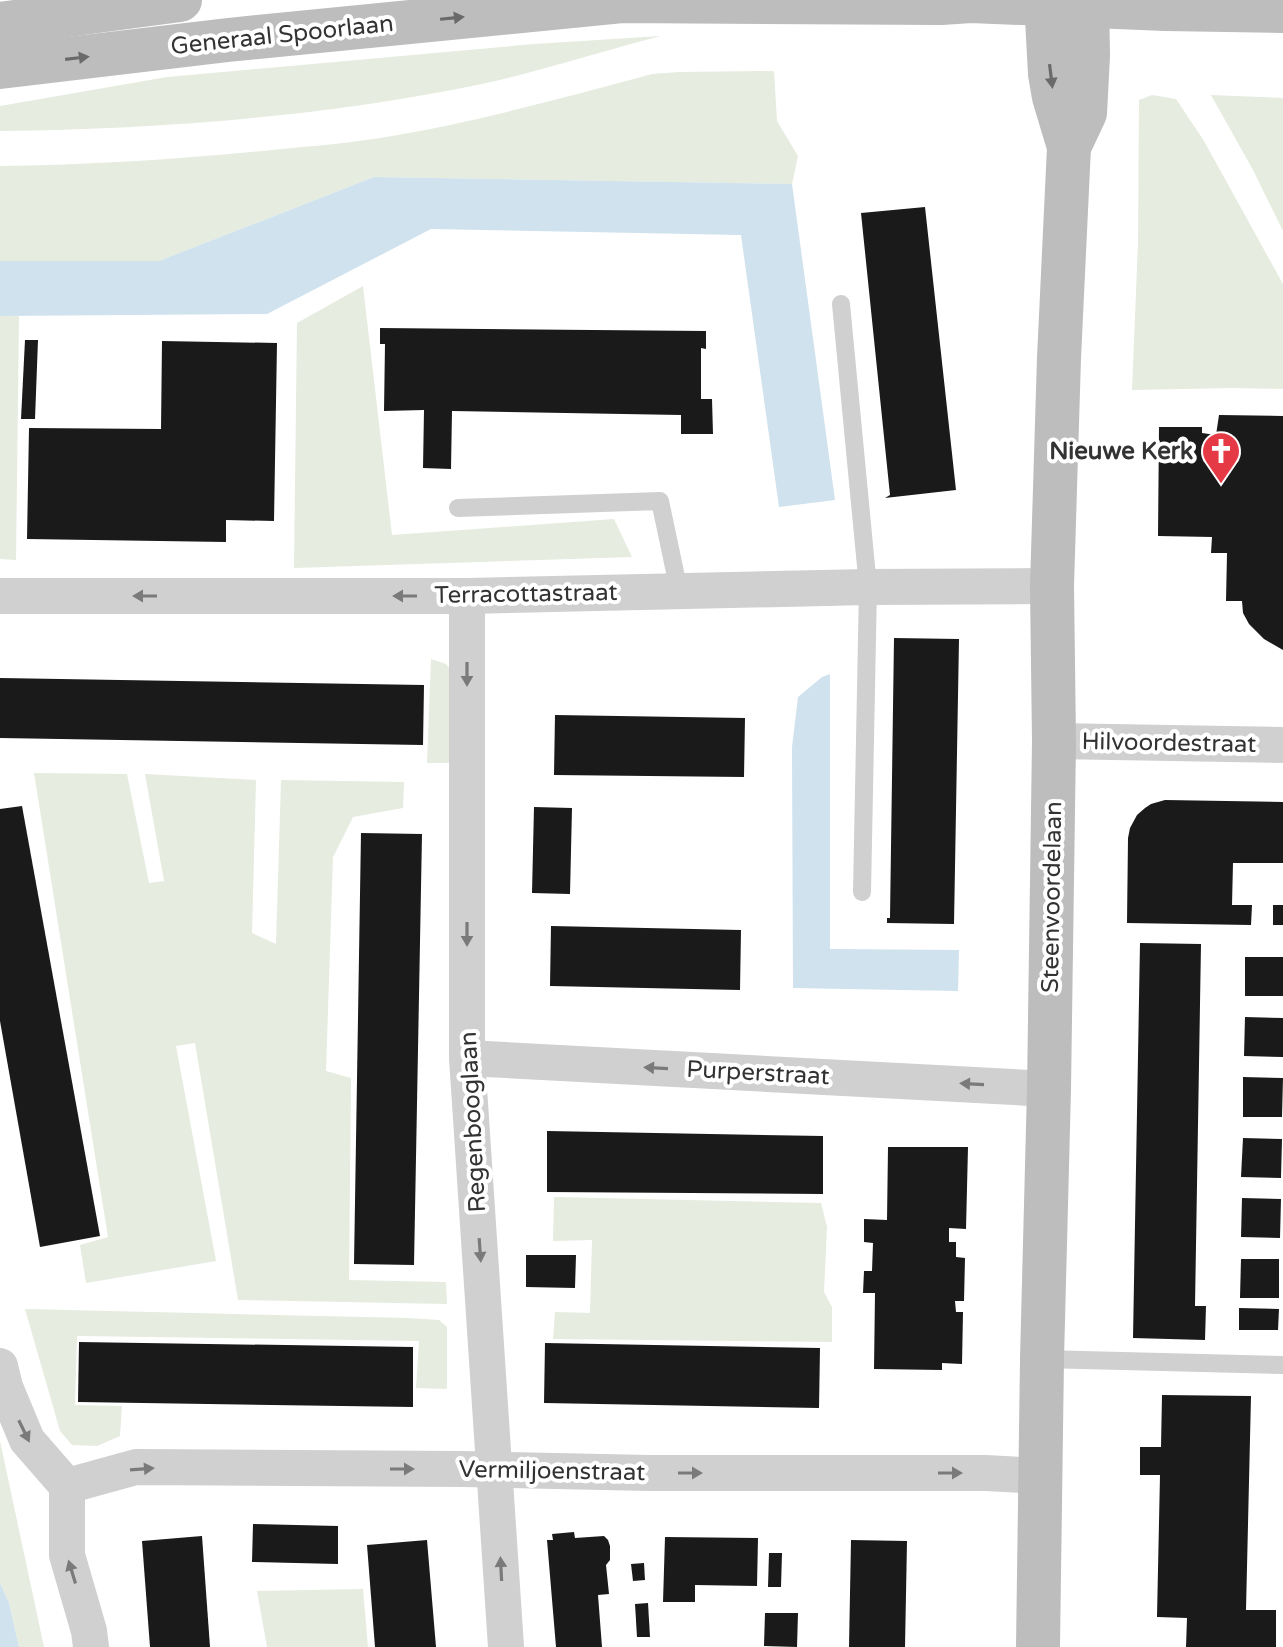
<svg xmlns="http://www.w3.org/2000/svg" width="1283" height="1647" font-family="'Varela Round',sans-serif">
  <style>
    .green { fill: #e6ecdf }
    .water { fill: #cfe2ee }
    .building { fill: #1a1a1a }
    .lines { fill: none; stroke-linecap: round; stroke-linejoin: round }
    .lane { stroke: #d0d0d0; stroke-width: 18 }
    .street { stroke: #d0d0d0; stroke-width: 36 }
    .secondary { stroke: #bdbdbd; stroke-width: 44 }
    .oneway { fill: #6a6a6a }
    .oneway2 { fill: #7a7a7a }
    .labels { text-anchor: middle; dominant-baseline: central; stroke-width: 8; stroke-linejoin: round; paint-order: stroke }
    .street-label { font-size: 24px; fill: #333; stroke: #fff }
    .poi-label { font-size: 24px; font-weight: bold; fill: #333; stroke: #fff; text-anchor: end }
  </style>
  <rect width="100%" height="100%" fill="#fff"/>
  <g class="green">
    <path d="M661 36C598 52 536 73 472 86 319 117 157 129 0 131V106L167 77 534 44Z"/>
    <path d="M774 71 777 121 798 156 792 184 374 177 159 261H0V166C91 165 182 159 272 150 312 146 353 143 392 136 480 121 566 97 652 74L679 72Z"/>
    <path d="M1152 95 1176 99 1204 141 1283 284V389L1232 388 1132 390 1138 243 1139 100Z"/>
    <path d="M1211 95 1283 98V231L1253 170Z"/>
    <path d="M363 286 392 535 614 519 632 557 294 568 297 323Z"/>
    <path d="M0 316H19L16 560 0 559Z"/>
    <path d="M431 659 446 664 456 677 458 763H427Z"/>
    <path d="M34 773 127 774 149 883 164 881 145 774 256 780 252 933 276 944 281 780 404 782 403 808 353 817 333 857 326 1071 351 1078 349 1280 446 1282 447 1304 238 1300 195 1043 176 1046 216 1261 86 1283 80 1245 108 1237Z"/>
    <path d="M554 1197 821 1203 827 1227 824 1292 832 1307V1342L553 1339 555 1312 590 1313 592 1240 553 1241Z"/>
    <path d="M25 1309 408 1318 439 1320 447 1327V1389L416 1388 419 1341 77 1336 75 1405 122 1406 120 1436 97 1446 72 1445 60 1431Z"/>
    <path d="M0 1441 44 1647H19L9 1603 0 1583Z"/>
    <path d="M363 1589 368 1647H267L257 1591Z"/>
  </g>
  <g class="water">
    <path d="M374 177 792 184 835 500 779 507 741 235 431 229 267 314 0 316V261H159Z"/>
    <path d="M830 674V949L959 950 958 991 793 988 792 747 798 697 822 677Z"/>
    <path d="M0 1583 9 1603 19 1647H0Z"/>
  </g>
  <g class="building">
    <path d="M925 207 956 490 885 498 890 495 861 213Z"/>
    <path d="M380 328 706 331V349L701 348V399H712L713 434H681V415L452 411 451 469 423 468 424 410 384 411 385 344H380Z"/>
    <path d="M25 340H38L35 419H21Z"/>
    <path d="M162 341 277 343 274 521 226 520V542L27 539 29 428 161 429Z"/>
    <path d="M1219 415 1283 416V650L1264 639 1249 624 1243 613 1242 601H1226L1227 553H1211L1212 537 1158 536 1159 427H1202V433L1216 435Z"/>
    <path d="M894 638 959 639 954 924 887 923V918H890Z"/>
    <path d="M0 678 424 685 423 745 0 738Z"/>
    <path d="M555 715 745 718 744 777 554 775Z"/>
    <path d="M1165 800 1283 802V863H1233L1232 905H1252L1251 925 1127 923 1128 838 1130 828 1137 815 1145 808 1151 804Z"/>
    <path d="M22 806 100 1236 40 1247 0 1021V809Z"/>
    <path d="M534 807 572 808 570 894 532 893Z"/>
    <path d="M361 833 422 834 414 1265 354 1264Z"/>
    <rect x="1273" y="905" width="10" height="20"/>
    <path d="M551 926 741 930 740 990 550 986Z"/>
    <path d="M1140 943 1201 944 1195 1306H1206L1205 1340 1133 1338Z"/>
    <rect x="1245" y="957" width="38" height="39"/>
    <path d="M1245 1017 1283 1018V1057L1244 1056Z"/>
    <path d="M1243 1077 1283 1078 1282 1117H1243Z"/>
    <path d="M547 1131 823 1136V1194L547 1192Z"/>
    <path d="M1243 1138 1282 1139 1281 1178 1241 1177Z"/>
    <path d="M888 1147H968L966 1229 949 1228V1242H956V1257L965 1258 964 1301H955L956 1312H963L962 1364 942 1363V1370L874 1369 875 1293H863L864 1271H872L873 1243 864 1242V1219L887 1220Z"/>
    <path d="M1242 1198 1281 1199 1280 1238 1241 1237Z"/>
    <path d="M526 1255H576L575 1288 526 1287Z"/>
    <path d="M1241 1259H1279V1298H1240Z"/>
    <path d="M1239 1308 1279 1309 1278 1330H1239Z"/>
    <path d="M79 1342 413 1347V1407L78 1402Z"/>
    <path d="M545 1343 820 1348 819 1408 544 1403Z"/>
    <path d="M1162 1395 1251 1396 1246 1610H1276V1647H1186L1187 1618 1157 1617 1160 1475H1140V1447H1161Z"/>
    <path d="M253 1524 338 1526V1564L252 1562Z"/>
    <path d="M574 1532 575 1538 604 1536 608 1540 610 1546V1560L606 1565 609 1594 598 1595 602 1647H556L547 1540H553L552 1534Z"/>
    <path d="M202 1536 210 1647H150L142 1541Z"/>
    <path d="M665 1537 758 1538 757 1586 695 1585V1602H663Z"/>
    <path d="M427 1540 436 1647H375L367 1545Z"/>
    <path d="M851 1540 907 1541 905 1647H849Z"/>
    <path d="M769 1553H782L781 1587H768Z"/>
    <path d="M644 1563 645 1580 633 1581 631 1564Z"/>
    <path d="M648 1603 650 1637H637L635 1604Z"/>
    <path d="M765 1613H798L797 1647 764 1646Z"/>
  </g>
  <g class="lines">
    <g class="lane">
      <path d="M841 304 868 587 862 892"/>
      <path d="M458 508 660 501 679 591"/>
      <path d="M1042 1359 1283 1365"/>
    </g>
    <g class="street">
      <path d="M0 596H467L868 587 1052 586"/>
      <path d="M467 596V1058L506 1647"/>
      <path d="M1054 741 1283 745"/>
      <path d="M467 1058 1049 1089"/>
      <path d="M0 1366 5 1387 27 1440 67 1486V1555L89 1631 91 1647"/>
      <path d="M67 1486 136 1467 462 1469 649 1473H986L1040 1476"/>
    </g>
    <g class="secondary">
      <path d="M0 24 180 0"/>
      <path d="M0 67 228 40 622 1 941 3 971 1 1165 9 1283 11"/>
      <path d="M1069 147 1085 113 1088 55 1087 0"/>
      <path d="M1038 1647 1042 1359 1049 1089 1054 741 1052 586 1059 358 1069 147 1054 97 1050 74 1046 0"/>
    </g>
  </g>
  <defs><path id="oneway-solid" d="M-6-.8H1V-3.2L6.5 0L1 3.2V.8H-6Z" transform="scale(2)"/></defs>
  <g class="oneway">
    <use href="#oneway-solid" transform="translate(452 18) rotate(-6)"/>
    <use href="#oneway-solid" transform="translate(77 58) rotate(-7)"/>
    <use href="#oneway-solid" transform="translate(1051 76) rotate(83)"/>
  </g>
  <g class="oneway2">
    <use href="#oneway-solid" transform="translate(145 596) rotate(-180)"/>
    <use href="#oneway-solid" transform="translate(405 596) rotate(-180)"/>
    <use href="#oneway-solid" transform="translate(467 674) rotate(90)"/>
    <use href="#oneway-solid" transform="translate(467 934) rotate(90)"/>
    <use href="#oneway-solid" transform="translate(656 1068) rotate(-177)"/>
    <use href="#oneway-solid" transform="translate(972 1084) rotate(-177)"/>
    <use href="#oneway-solid" transform="translate(480 1250) rotate(86)"/>
    <use href="#oneway-solid" transform="translate(24 1431) rotate(64)"/>
    <use href="#oneway-solid" transform="translate(142 1469) rotate(-4)"/>
    <use href="#oneway-solid" transform="translate(402 1469)"/>
    <use href="#oneway-solid" transform="translate(690 1473)"/>
    <use href="#oneway-solid" transform="translate(950 1473)"/>
    <use href="#oneway-solid" transform="translate(501 1569) rotate(-93)"/>
    <use href="#oneway-solid" transform="translate(72 1572) rotate(-107)"/>
  </g>
  <defs>
    <symbol id="church-pin" viewBox="-11 -11 22 30"><path d="M0 17L-7.5 6A9.5 9.5 0 1 1 7.5 6Z" fill="#e63946" stroke="#fff"/><path d="M-1.2-6h2.4v3.5h3.3v2.4h-3.3V6h-2.4V-.1h-3.3v-2.4h3.3Z" fill="#fff"/></symbol>
  </defs>
  <g fill-rule="evenodd">
    <use href="#church-pin" x="1199" y="429" width="44" height="60"/>
  </g>
  <g class="labels">
    <g class="street-label">
      <text transform="translate(282 35) rotate(-6)">Generaal Spoorlaan</text>
      <text transform="translate(526 594) rotate(-1)">Terracottastraat</text>
      <text transform="translate(1169 743) rotate(1)">Hilvoordestraat</text>
      <text transform="translate(1052 897) rotate(-89)">Steenvoordelaan</text>
      <text transform="translate(758 1073) rotate(3)">Purperstraat</text>
      <text transform="translate(473 1122) rotate(-93)">Regenbooglaan</text>
      <text transform="translate(552 1471) rotate(1)">Vermiljoenstraat</text>
    </g>
    <g class="poi-label">
      <text x="1193" y="451">Nieuwe Kerk</text>
    </g>
  </g>
</svg>
